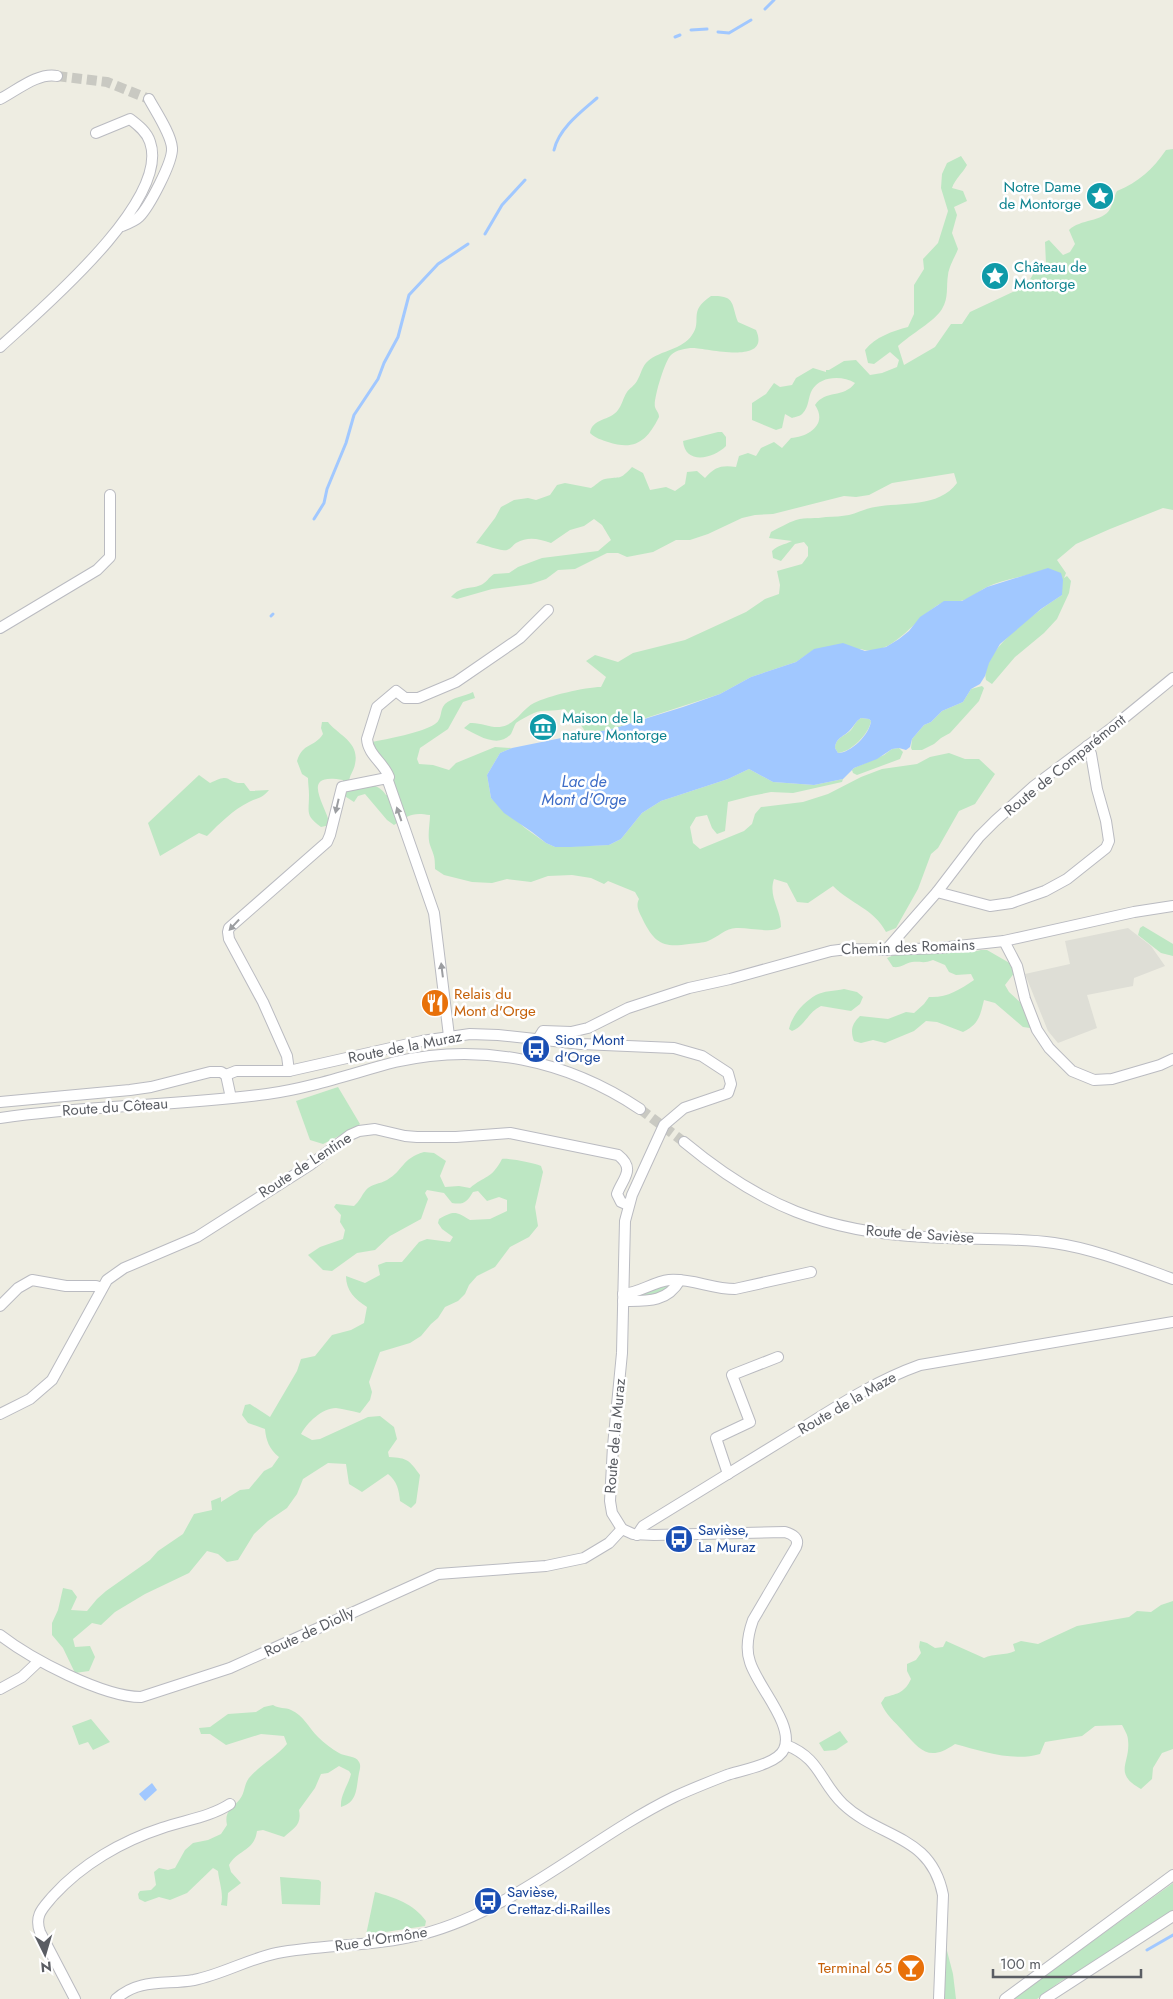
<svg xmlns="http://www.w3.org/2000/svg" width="1173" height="1999" font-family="Jost,sans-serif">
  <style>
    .industrial { fill: #deded6 }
    .green { fill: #bde7c3 }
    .water { fill: #a1c8ff; fill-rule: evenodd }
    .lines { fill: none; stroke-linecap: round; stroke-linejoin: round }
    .stream { stroke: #a1c8ff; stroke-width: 3 }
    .minor-tunnel { stroke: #c9c9c2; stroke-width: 10; stroke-dasharray: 10 5; stroke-linecap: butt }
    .minor-casing { stroke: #babbc1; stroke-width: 12 }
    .minor { stroke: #fff; stroke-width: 10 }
    .oneway { fill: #9c9ea1 }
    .labels { text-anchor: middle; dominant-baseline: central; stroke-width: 5; stroke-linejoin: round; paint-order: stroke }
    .culture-label { font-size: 15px; fill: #0d838f; stroke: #fff; text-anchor: start }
    .street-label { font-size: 15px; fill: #5a5d63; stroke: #fff }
    .food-label { font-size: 15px; fill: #c56008; stroke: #fff; text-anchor: start }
    .transit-label { font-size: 15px; fill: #164399; stroke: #fff; text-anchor: start }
    .water-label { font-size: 16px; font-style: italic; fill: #3e6dc7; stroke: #fff }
  </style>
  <rect width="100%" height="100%" fill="#eeede2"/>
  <path class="industrial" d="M1128 928 1151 946 1165 966 1134 978 1133 986 1087 995 1097 1028 1058 1043 1048 1031 1025 974 1070 964 1065 941Z"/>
  <g class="green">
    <path d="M1173 149V510L1163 508 1110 529 1076 544 1057 560 1066 573 1064 578 1067 576 1071 581 1069 593 1057 619 1044 633 1015 657 992 684 986 680C979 650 1041 609 1062 595V584L1043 570C1026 577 1003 579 987 587 979 591 973 597 964 600 952 604 948 598 935 607 914 620 890 659 861 649H815L796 662 751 677 720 694 609 730 586 733C582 724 571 716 564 709 553 712 543 709 534 713 528 716 521 719 516 723 514 726 513 730 511 734 498 749 477 735 464 728L470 723C483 722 494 731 507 725 518 720 524 708 534 703 548 696 585 687 601 687L606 677 586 661 595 655 618 662 633 653 685 640 746 612 765 599 779 594 780 585 777 571 802 564 808 556V547L804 542 795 544 781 561 773 558 772 551C778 545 784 545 792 541L769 538 771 532C779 528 787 523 796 520 806 517 816 519 826 517 834 517 842 516 849 515 858 513 866 508 875 507 901 502 939 508 957 483L954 473 892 483 869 495 856 497 844 496 773 514 755 515 742 518 708 534 690 540H676L653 552 627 557 618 553H607L575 569 558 570 546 579 531 584 492 589 457 599 451 597C462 585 469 590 481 585 486 583 489 577 494 574L509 573 518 567 542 558 598 551 611 540 602 525 594 519 584 526 570 530 551 543C538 539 529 536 516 543 513 545 511 549 507 550 503 552 482 544 476 543L495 518 501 507 514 500 528 498 536 500 550 495 557 485 565 483 591 488C595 486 600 480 605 479 621 476 619 481 632 467L643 473 650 490 666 487 675 491 685 484 687 472 697 471 705 478C715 467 721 465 736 467L739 456 748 453 756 456 761 448 774 442 782 448 791 438C809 437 828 424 815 405 826 389 843 399 855 383 842 375 820 376 812 390 808 397 809 407 803 413 801 416 795 417 792 418L785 414 782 428 776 430 752 420V403L766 394 774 383 780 387 792 385 796 378 813 368 826 372V370H829L844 361 856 360 870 375 882 373 897 367 899 360 890 352 874 364 868 363 865 350C875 337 893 331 908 327L914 314V285L924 269 923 259 938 243 948 211 941 188 942 174 947 163 961 156 967 165C962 174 955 179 952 188L963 191 967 201 954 207 957 215 952 233 958 249C955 257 949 266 948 275 946 286 949 298 942 309 935 321 911 334 898 346L904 365 935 347 951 324H962L970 312 1017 290 1029 281 1037 268 1046 264 1045 242 1049 240 1063 255 1070 252 1075 244 1069 230C1080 219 1103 222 1110 209 1113 204 1114 196 1117 191 1139 182 1153 169 1166 150Z"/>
    <path d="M711 296C736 295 731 304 738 322L756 330C772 366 706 348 693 348 686 348 676 350 671 355 665 360 653 400 655 407 656 411 659 412 659 417 647 441 635 451 608 442 602 440 595 438 590 433 592 418 610 421 618 410 622 405 623 398 627 392 630 388 634 386 637 381 641 374 642 366 648 361 661 350 682 350 692 335 703 320 687 312 711 296Z"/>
    <path d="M718 432H722L726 437V446C713 459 685 465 683 441Z"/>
    <path d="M982 686 984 688 979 701 950 733 941 738 934 744 922 750H912L911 748 912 739 924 725 931 722 942 711 963 702 971 689Z"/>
    <path d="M473 692 475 698 463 702 448 729 420 748 417 759 419 764 433 765 449 770 456 763 495 747 512 748 500 753 487 775 491 798 525 828 546 843 555 847 609 845 621 839 642 813 661 801 728 779 749 769 773 782 814 785 843 779 842 782 793 793 771 792 751 796 728 802 725 831 717 834 712 828 707 815 696 817 690 827 693 843 700 849 744 831 752 824 755 814 761 807 803 802 828 794 861 777 882 769 917 764 930 757 949 753 965 759H979L995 774 975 804 959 811 938 848 931 854 918 889 896 928 886 932C874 909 851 904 833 886L808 903 797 902 787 883 774 879C768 897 781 909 781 927 772 934 749 927 736 928 726 928 718 937 708 941 703 943 695 943 689 944 664 948 655 944 643 920 640 913 635 907 639 899L635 892 608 881 604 884 591 878 572 875 548 876 531 882 507 879 492 883 472 882 444 875 435 869C435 856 434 856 430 845 427 836 430 824 430 815 412 812 409 815 394 825L387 820 365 794 358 796 354 802 343 795V780C299 772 325 803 330 825L321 827C305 815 309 813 309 795 309 789 308 784 308 778L302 774 297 761C303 742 314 748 323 734L321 728 322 722H328C338 735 360 742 355 764 354 771 349 775 349 783 363 784 378 782 386 795H393L371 742C388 739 421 733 435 724 443 719 439 710 445 704 451 698 465 696 473 692Z"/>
    <path d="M861 718 869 719 871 721C869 734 851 752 838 753L835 748C836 737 844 737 851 730 855 725 855 722 861 718Z"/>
    <path d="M899 748 903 752 900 759 857 775 853 773 852 770 854 768 884 755 892 749Z"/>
    <path d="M199 775 210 783C234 771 224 784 244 783L250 791 269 790C263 798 257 798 249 802 233 810 220 823 207 836L199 833 160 856 148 823Z"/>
    <path d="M1143 926 1173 944V956L1161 953 1138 935 1140 928Z"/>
    <path d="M981 950H987L1013 965 1015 972 1005 985 1009 992 1032 1013V1022L1030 1028 1023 1027 995 1003 984 1000C980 1016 979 1024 963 1032L937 1022 926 1021 914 1031 885 1043 873 1040 861 1043 854 1041C850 1030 852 1024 860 1016L888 1019 906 1012 914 1013 924 1004 929 997C947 998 959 990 974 980L971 974 956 975 949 972 945 965 933 960C923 964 921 961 912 962 905 963 902 968 893 967L887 958C913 945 954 957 981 950Z"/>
    <path d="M844 989 857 992 863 997 860 1004 851 1011 821 1006C808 1012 805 1026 792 1031L789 1029C792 1015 804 1002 816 995 823 991 835 991 844 989Z"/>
    <path d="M338 1087 360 1124 357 1127 323 1144 310 1140 296 1101Z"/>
    <path d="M424 1152 434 1153 446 1161 440 1176 445 1187 459 1186 470 1188C485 1175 491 1180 502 1159 508 1158 535 1163 541 1166L543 1172 535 1207 538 1226 529 1237 510 1247 495 1267 477 1276 469 1285 465 1294 458 1301 445 1307 438 1318 431 1324 421 1336 410 1343 380 1352 369 1382 372 1392 370 1400 360 1413C352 1411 344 1409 336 1408 322 1408 307 1423 301 1434L312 1440 320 1439 368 1417 380 1416 394 1427 397 1439 388 1452 389 1457C408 1458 409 1460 420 1475L416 1503 411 1508 400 1501C399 1490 397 1481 388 1474L362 1492 349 1484 346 1464 328 1463 303 1479 297 1494 287 1508 268 1521 254 1534 238 1560 227 1562 218 1554 207 1551 189 1573 145 1594 115 1612 101 1625 92 1623 73 1639 75 1647 90 1646 95 1657 89 1671 75 1673 63 1648 52 1635V1623L58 1610 63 1588 72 1590 77 1597 71 1610 87 1611 97 1599 106 1591 150 1560 158 1551 183 1534 194 1514 212 1510 211 1501 221 1497V1502L240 1490 249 1489 264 1471 272 1467 279 1457C269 1449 266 1440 265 1429L248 1423 242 1415 245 1405 250 1404 270 1417 297 1371 301 1359 315 1356 332 1335 351 1330 364 1323 367 1307C355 1299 346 1291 346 1276L365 1283 380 1275 378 1265 386 1262H402L419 1242 427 1239 450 1242 453 1237 442 1229 438 1223 439 1219C455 1210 456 1212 470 1220L490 1219 507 1211V1200L499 1197 487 1201 478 1191 473 1192C467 1202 464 1205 452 1203L444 1193 427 1190 425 1193 428 1199 421 1219 390 1236 375 1250 357 1253 332 1271 323 1270 308 1255 320 1247 343 1239 345 1230 340 1222 341 1215 334 1207 336 1204 354 1206C360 1201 361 1196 366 1190 371 1184 380 1184 387 1180 404 1170 401 1159 424 1152Z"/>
    <path d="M674 1283 663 1295 637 1298V1293Z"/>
    <path d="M1173 1601V1749L1162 1753 1153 1768 1152 1779 1141 1789C1112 1773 1131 1763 1128 1740 1128 1735 1124 1729 1122 1725L1095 1726 1082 1736 1045 1742 1040 1754C1013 1762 982 1751 955 1744 929 1762 921 1751 903 1731 894 1721 886 1715 881 1703L885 1697C898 1694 905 1692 911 1679L907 1671V1664L916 1660 921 1653 919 1647 920 1641 927 1643 935 1648 943 1647 946 1641 984 1658C994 1653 1005 1656 1015 1651L1013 1644 1021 1641 1038 1644 1077 1626 1129 1617 1137 1611 1151 1612 1161 1605Z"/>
    <path d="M273 1705C279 1709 285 1707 291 1710 303 1715 309 1728 318 1737 324 1743 332 1749 339 1753 345 1757 356 1755 359 1762 361 1765 360 1769 359 1773 356 1788 358 1802 341 1807 340 1795 348 1786 351 1774L349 1771 339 1766 328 1773 321 1774 315 1788 299 1810C302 1825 294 1828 284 1837L263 1830 257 1831C254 1852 238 1849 229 1865L231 1872 241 1883 228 1893 227 1906 221 1905C224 1894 219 1882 218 1871L213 1868 187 1893 170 1900 159 1897 145 1902 139 1899 138 1894 140 1891 151 1890 156 1885 154 1872 159 1868 168 1870 175 1868 185 1850 193 1843 208 1840 221 1834 227 1825C224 1811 232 1809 240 1799 245 1793 244 1784 249 1778 260 1765 276 1757 287 1744L284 1736 261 1734 226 1745 210 1734H201L199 1728 210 1727 228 1714 256 1712 264 1707Z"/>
    <path d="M91 1719 110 1742 93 1750 88 1742 79 1745 72 1726Z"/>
    <path d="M840 1731 848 1742 836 1750 824 1751 819 1743Z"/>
    <path d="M280 1877 319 1880 321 1882 320 1905 282 1904Z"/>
    <path d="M1173 1883V1911L1086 1968 1061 1981 1037 1999H1013Z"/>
    <path d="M375 1892C395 1898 413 1903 426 1921L425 1926 366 1935Z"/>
    <path d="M946 1947 953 1974 956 1999H944Z"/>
  </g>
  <g class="water">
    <path d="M1048 568 1061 573 1063 580 1062 595 1041 609 1000 644 989 663 985 676 980 684 971 689 963 702 942 711 931 722 924 725 912 739 910 747 906 750 899 748 892 749 877 759 854 768 843 779 814 785 773 782 749 769 728 779 661 801 642 813 621 839 609 845 571 847H555L546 843 532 832 504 813 491 798 487 775 500 753 512 748 586 733 609 730 683 707 720 694 751 677 796 662 814 649 843 643 865 651 886 647 899 639 909 631 920 617 944 601H962L987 587ZM861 718 869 719 871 721C870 734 851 753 838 753L835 748C836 737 844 737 850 730 855 725 855 722 861 718Z"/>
    <path d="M152 1783 157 1790 145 1801 139 1794Z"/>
  </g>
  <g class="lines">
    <g class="stream">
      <path d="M765 9 774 0"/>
      <path d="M691 30 707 29"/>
      <path d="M718 32 729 33 751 20"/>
      <path d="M675 37 680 35"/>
      <path d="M554 150C559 128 582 111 597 98"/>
      <path d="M485 234 502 205 525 180"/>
      <path d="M314 519 324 503 327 489 346 443 354 415 378 379 384 363 398 337 409 295 438 264 468 244"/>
      <path d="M271 616 273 614"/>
      <path d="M1147 1950 1173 1935"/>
    </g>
    <g class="minor-tunnel">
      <path d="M57 76 107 82 149 99"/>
      <path d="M640 1109 684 1142"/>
    </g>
    <defs>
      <g id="minor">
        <path d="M0 99C16 91 38 72 57 76"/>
        <path d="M122 226C127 224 135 221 139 217 149 207 173 162 172 148 171 134 156 112 149 99"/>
        <path d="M0 347C39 311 171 201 150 142 147 132 138 125 130 119L96 133"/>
        <path d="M0 628 97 570 110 557V495"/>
        <path d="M389 777C384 763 368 755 367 739L377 707 396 691 405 698H418L456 682 520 638 548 610"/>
        <path d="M937 892 990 906 1011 903 1045 891 1067 879 1106 848 1109 841 1106 821 1097 789 1091 754 1087 746"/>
        <path d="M1004 941 1017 966 1025 999 1037 1030 1049 1048 1072 1071 1094 1080 1112 1079 1160 1065 1173 1059"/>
        <path d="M886 950 937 892 979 837 995 821 1034 786 1113 727 1173 678"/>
        <path d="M538 1039 543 1031 571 1032 588 1028 628 1008 689 988 730 979 831 951 847 949 886 950 940 948 1004 941 1134 912 1173 906"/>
        <path d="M289 1071 287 1056 263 1002 229 939 228 932 229 928 327 842 330 835 342 787 387 778 434 913 449 1036"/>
        <path d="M226 1075 231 1098"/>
        <path d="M0 1102 130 1090 151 1087 210 1072H221L226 1075"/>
        <path d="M0 1118C89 1105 179 1106 267 1094 311 1088 353 1073 395 1062 481 1042 567 1060 640 1109"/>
        <path d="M684 1142C761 1206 825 1232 925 1237 968 1240 1011 1237 1054 1243 1095 1249 1134 1265 1173 1279"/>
        <path d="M623 1294C639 1293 653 1282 669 1280 691 1278 712 1289 735 1289L811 1272"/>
        <path d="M623 1301C646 1301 667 1303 680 1280"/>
        <path d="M0 1306 18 1288 32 1280 66 1286H96L102 1288"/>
        <path d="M0 1414 30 1399 52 1380 107 1280 124 1268 197 1237 310 1165 350 1135 359 1131 375 1129 405 1136 417 1137H456L510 1133 618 1155C636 1169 623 1178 617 1194L621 1202 628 1205"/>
        <path d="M728 1474 716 1438 750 1422 732 1375 778 1357"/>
        <path d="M637 1535 643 1526C694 1495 745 1463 796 1432 836 1407 875 1381 920 1365L1173 1322"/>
        <path d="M0 1635C31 1659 103 1697 141 1697L230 1668 438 1574 546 1566 584 1558 609 1543 622 1529"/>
        <path d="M0 1689 22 1677 39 1661"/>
        <path d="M786 1745C820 1758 820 1782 843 1804 880 1839 931 1834 943 1895L939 1999"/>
        <path d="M75 1999 40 1932C34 1915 43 1908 53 1896 82 1864 122 1841 162 1828 185 1820 210 1817 230 1804"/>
        <path d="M116 1999C139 1978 166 1985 194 1980 223 1974 248 1959 277 1953 325 1944 375 1947 423 1934 515 1910 590 1838 674 1797 691 1789 709 1782 727 1775 742 1770 778 1764 784 1749 795 1725 757 1686 750 1662 745 1648 748 1634 753 1620L796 1547C800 1538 792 1534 785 1532L654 1535 633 1534 622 1529 612 1513 610 1501 613 1446 622 1353 625 1221 632 1195 664 1125 684 1108 728 1093 731 1084 728 1073 702 1056 674 1048 581 1044 498 1035 470 1034 422 1041 289 1071H236L226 1075"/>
        <path d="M1005 1999 1173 1875"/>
        <path d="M1045 1999 1173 1916"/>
      </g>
    </defs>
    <use href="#minor" class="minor-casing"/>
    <use href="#minor" class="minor"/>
  </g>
  <defs><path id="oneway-solid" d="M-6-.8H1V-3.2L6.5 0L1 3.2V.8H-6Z" transform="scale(1.25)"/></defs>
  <g class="oneway">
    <use href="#oneway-solid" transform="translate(337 806) rotate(103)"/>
    <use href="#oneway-solid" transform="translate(399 814) rotate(-109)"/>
    <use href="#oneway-solid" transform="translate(234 925) rotate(133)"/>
    <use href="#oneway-solid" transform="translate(442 970) rotate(-97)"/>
  </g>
  <defs>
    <symbol id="sight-disc" viewBox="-11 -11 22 22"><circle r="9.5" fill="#0f9aa8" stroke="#fff"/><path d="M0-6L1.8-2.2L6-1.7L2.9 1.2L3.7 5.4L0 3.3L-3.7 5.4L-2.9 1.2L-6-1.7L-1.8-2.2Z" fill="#fff"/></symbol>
    <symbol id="museum-disc" viewBox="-11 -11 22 22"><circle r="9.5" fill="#0f9aa8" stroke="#fff"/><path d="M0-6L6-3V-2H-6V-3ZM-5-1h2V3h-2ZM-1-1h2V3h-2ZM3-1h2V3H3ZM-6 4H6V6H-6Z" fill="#fff"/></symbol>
    <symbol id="restaurant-disc" viewBox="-11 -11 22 22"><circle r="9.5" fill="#e8710a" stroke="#fff"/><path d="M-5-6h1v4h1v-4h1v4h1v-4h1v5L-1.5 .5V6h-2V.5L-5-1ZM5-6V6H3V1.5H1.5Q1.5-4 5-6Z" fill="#fff"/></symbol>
    <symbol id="bus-disc" viewBox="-11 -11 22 22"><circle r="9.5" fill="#1a4fb4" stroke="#fff"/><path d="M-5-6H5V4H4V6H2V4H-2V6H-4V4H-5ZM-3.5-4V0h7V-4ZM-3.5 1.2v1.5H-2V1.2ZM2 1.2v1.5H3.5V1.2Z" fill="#fff"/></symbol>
    <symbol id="bar-disc" viewBox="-11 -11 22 22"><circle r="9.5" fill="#e8710a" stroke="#fff"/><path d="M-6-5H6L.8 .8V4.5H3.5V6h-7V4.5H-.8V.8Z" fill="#fff"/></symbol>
  </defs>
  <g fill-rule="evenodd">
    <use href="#sight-disc" x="1084" y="180" width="32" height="32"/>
    <use href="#sight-disc" x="979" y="260" width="32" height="32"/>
    <use href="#museum-disc" x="527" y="711" width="32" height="32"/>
    <use href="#restaurant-disc" x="419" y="987" width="32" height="32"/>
    <use href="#bus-disc" x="520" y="1033" width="32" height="32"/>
    <use href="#bus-disc" x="663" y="1523" width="32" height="32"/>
    <use href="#bus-disc" x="472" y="1885" width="32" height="32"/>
    <use href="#bar-disc" x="895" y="1952" width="32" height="32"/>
  </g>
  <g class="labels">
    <g class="culture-label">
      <text x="1081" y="187" text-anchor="end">Notre Dame<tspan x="1081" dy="17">de Montorge</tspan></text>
      <text x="1014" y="267">Château de<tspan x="1014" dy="17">Montorge</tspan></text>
      <text x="562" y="718">Maison de la<tspan x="562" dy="17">nature Montorge</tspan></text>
    </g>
    <g class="street-label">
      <text transform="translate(1065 765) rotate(-39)">Route de Comparémont</text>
      <text transform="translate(908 947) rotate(-2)">Chemin des Romains</text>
      <text transform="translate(405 1047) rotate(-11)">Route de la Muraz</text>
      <text transform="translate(115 1107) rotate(-4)">Route du Côteau</text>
      <text transform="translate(305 1165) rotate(-33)">Route de Lentine</text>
      <text transform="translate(920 1234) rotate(4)">Route de Savièse</text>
      <text transform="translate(847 1403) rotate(-30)">Route de la Maze</text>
      <text transform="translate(615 1436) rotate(-85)">Route de la Muraz</text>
      <text transform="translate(309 1632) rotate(-25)">Route de Diolly</text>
      <text transform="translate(381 1939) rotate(-9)">Rue d'Ormône</text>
    </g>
    <g class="food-label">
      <text x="454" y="994">Relais du<tspan x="454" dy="17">Mont d'Orge</tspan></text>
      <text x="892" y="1968" text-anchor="end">Terminal 65</text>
    </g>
    <g class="transit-label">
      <text x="555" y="1040">Sion, Mont<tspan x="555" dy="17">d'Orge</tspan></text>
      <text x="698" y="1530">Savièse,<tspan x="698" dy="17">La Muraz</tspan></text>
      <text x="507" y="1892">Savièse,<tspan x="507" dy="17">Crettaz-di-Railles</tspan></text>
    </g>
    <g class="water-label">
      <text x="584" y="781">Lac de<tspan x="584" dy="18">Mont d'Orge</tspan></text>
    </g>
  </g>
  <g transform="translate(45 1954) rotate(175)" stroke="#ffffff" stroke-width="4" paint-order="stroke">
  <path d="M0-4L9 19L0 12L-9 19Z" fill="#5a5d63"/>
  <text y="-8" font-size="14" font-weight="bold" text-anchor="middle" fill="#5a5d63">N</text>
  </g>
  <path d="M993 1969v8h148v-8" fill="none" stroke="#5a5d63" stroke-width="2.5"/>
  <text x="1000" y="1969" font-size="15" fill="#5a5d63" stroke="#ffffff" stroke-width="4" paint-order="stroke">100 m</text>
</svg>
